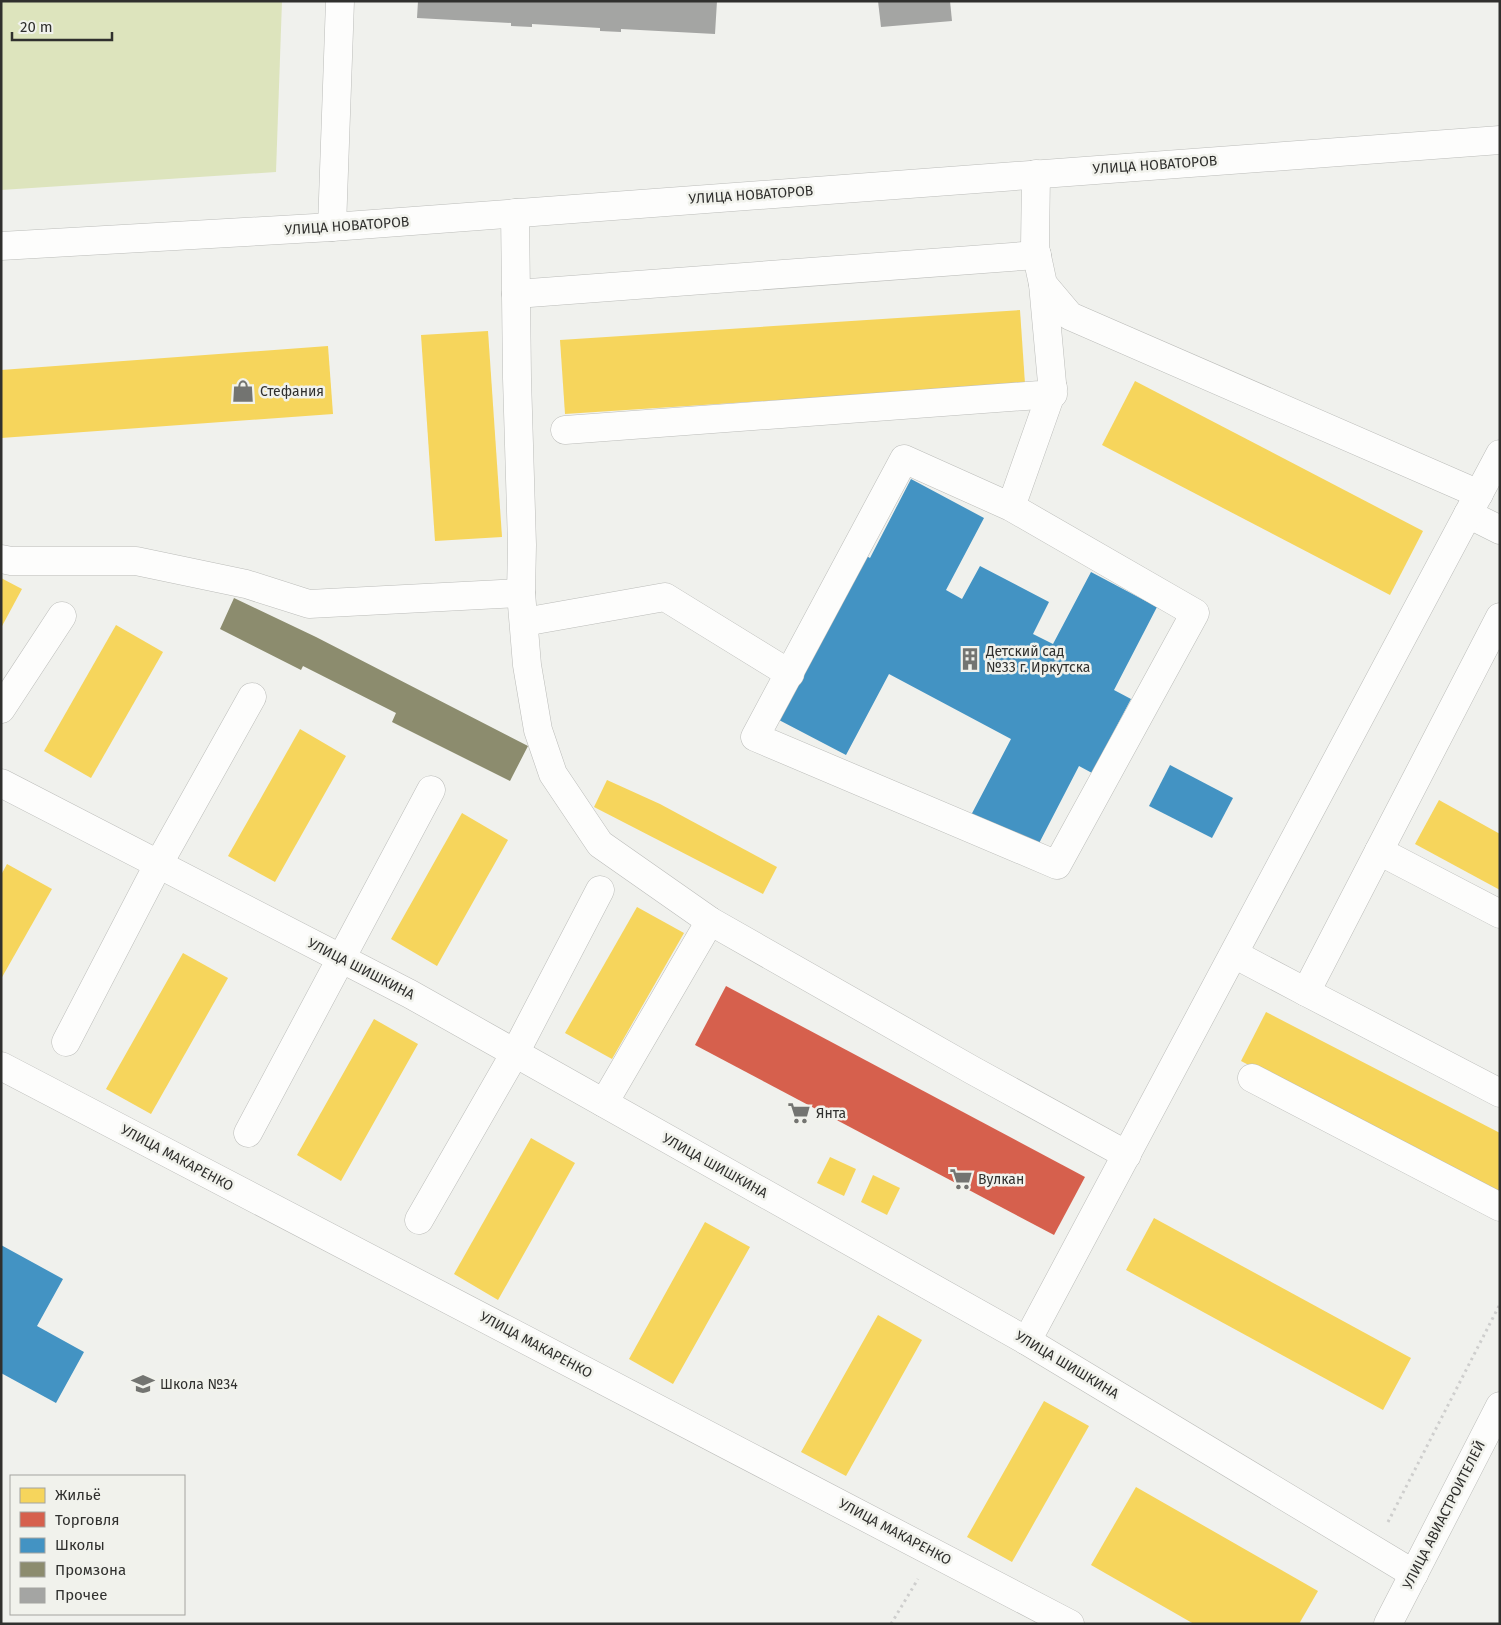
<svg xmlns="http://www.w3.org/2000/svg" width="1501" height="1625" font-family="'Fira Sans',sans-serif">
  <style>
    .green { fill: #dde4bd }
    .homes { fill: #f6d55c }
    .shops { fill: #d6604d }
    .schools { fill: #4393c3 }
    .industry { fill: #8c8c6e }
    .building { fill: #a4a5a3 }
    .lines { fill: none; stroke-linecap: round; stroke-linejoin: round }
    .minor-casing { stroke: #bbbcb9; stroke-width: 29 }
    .major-casing { stroke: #bbbcb9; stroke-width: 29 }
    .path { stroke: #cececd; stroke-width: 3; stroke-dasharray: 2.5 4; stroke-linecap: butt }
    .minor { stroke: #fdfdfc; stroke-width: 28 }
    .major { stroke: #fdfdfc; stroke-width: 28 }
    .labels { text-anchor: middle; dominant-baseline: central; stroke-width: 5; stroke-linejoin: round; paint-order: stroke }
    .street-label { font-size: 14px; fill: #30302e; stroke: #f1f2ec }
    .poi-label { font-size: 14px; fill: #30302e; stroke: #f1f2ec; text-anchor: start }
  </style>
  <rect width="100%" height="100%" fill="#f0f1ed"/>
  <path class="green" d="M1 1H282L276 172 1 190Z"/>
  <g class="homes">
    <path d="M1020 310 1025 384 565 414 560 340Z"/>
    <path d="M488 331 502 537 435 541 421 335Z"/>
    <path d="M328 346 333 414 1 438V370Z"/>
    <path d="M1135 381 1423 531 1390 595 1102 445Z"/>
    <path d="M1 578 22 589 1 628Z"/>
    <path d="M116 625 163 652 91 778 44 751Z"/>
    <path d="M300 729 346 756 275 882 228 856Z"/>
    <path d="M607 780 660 804 777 867 763 894 594 807Z"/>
    <path d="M1439 800 1500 834V890L1415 844Z"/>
    <path d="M462 813 508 840 437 966 391 939Z"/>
    <path d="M7 864 52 889 1 979V875Z"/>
    <path d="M637 907 684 933 612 1059 565 1033Z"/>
    <path d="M183 953 228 978 151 1114 106 1089Z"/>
    <path d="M1266 1012 1500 1133V1196L1241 1061Z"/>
    <path d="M374 1019 418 1044 341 1181 297 1155Z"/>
    <path d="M531 1138 575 1163 498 1300 454 1274Z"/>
    <path d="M830 1157 856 1169 844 1196 817 1183Z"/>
    <path d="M873 1175 900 1188 887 1215 861 1202Z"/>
    <path d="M1154 1218 1411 1358 1383 1410 1126 1270Z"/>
    <path d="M705 1222 750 1247 673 1384 629 1359Z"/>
    <path d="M878 1315 922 1340 846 1476 801 1452Z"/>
    <path d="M1044 1401 1089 1426 1012 1562 967 1537Z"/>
    <path d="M1136 1487 1318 1591 1299 1624H1194L1091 1565Z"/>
  </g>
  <path class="shops" d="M726 986 1085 1177 1054 1235 695 1045Z"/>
  <g class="schools">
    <path d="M911 479 984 518 946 590 962 599 980 566 1049 602 1033 634 1053 644 1091 572 1157 607 1114 690 1131 699 1092 773 1079 766 1034 853 969 819 1011 739 889 674 846 755 779 720 852 548 870 558Z"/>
    <path d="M1170 765 1233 798 1212 838 1149 806Z"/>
    <path d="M1 1245 63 1279 37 1326 84 1352 56 1403 1 1373Z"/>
  </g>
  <path class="industry" d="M234 598 316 637 528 746 510 781 392 722 396 713 303 666 301 670 220 629Z"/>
  <g class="building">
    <path d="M418 1H717L715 34 621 29V32L600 31V28L532 24V27L511 26V23L417 18Z"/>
    <path d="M878 1H950L952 21 881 27Z"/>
  </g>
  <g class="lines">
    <defs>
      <g id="minor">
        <path d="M1036 174 1035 247 1043 284 1070 316 1479 494"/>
        <path d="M515 213 517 378 522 545 521 593 527 665 538 730 553 774 600 844 710 921 972 1070 1127 1155"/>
        <path d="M332 227 340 1"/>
        <path d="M516 294 1037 255"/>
        <path d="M565 430 1053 394 1043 284"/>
        <path d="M1011 507 904 459 755 737 1057 865 1195 613 1011 507 1053 388"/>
        <path d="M1468 514 1500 530"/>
        <path d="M1 559 11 561H136L246 584 309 604 521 593"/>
        <path d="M524 622 665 597 790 674"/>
        <path d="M1 709 62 616"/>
        <path d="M1 783 410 994 515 1053 1027 1341 1414 1574"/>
        <path d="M1379 851 1500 914"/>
        <path d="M1234 954 1306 992 1500 617"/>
        <path d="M1306 992 1500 1093"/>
        <path d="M66 1042 158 865 252 697"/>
        <path d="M1 1066 1070 1624"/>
        <path d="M1252 1078 1500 1207"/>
        <path d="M604 1103 710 921"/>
        <path d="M248 1133 431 790"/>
        <path d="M419 1220 515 1053 600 890"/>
        <path d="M1027 1341 1500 454"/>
        <path d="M1388 1624 1500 1406"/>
      </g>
      <path id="major" d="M1 246 332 227 1500 140"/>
    </defs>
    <use href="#minor" class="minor-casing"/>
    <use href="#major" class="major-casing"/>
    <g class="path">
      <path d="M1388 1522 1500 1304"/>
      <path d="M891 1624 918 1579"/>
    </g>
    <use href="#minor" class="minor"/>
    <use href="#major" class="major"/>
  </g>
  <defs>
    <symbol id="shop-bare" viewBox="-9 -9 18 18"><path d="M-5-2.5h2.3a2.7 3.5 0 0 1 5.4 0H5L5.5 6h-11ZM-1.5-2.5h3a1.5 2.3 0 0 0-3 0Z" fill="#737471" stroke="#f1f2ec" stroke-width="2.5" paint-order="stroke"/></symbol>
    <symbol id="building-bare" viewBox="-9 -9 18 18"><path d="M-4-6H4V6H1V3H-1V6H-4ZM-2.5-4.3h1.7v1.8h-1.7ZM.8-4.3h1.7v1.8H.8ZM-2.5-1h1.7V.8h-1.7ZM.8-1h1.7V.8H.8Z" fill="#737471" stroke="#f1f2ec" stroke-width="2.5" paint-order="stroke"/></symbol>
    <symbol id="supermarket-bare" viewBox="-9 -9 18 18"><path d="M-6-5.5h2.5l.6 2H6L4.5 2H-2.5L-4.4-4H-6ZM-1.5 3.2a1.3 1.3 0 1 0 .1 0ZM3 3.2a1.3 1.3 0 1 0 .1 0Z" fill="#737471" stroke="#f1f2ec" stroke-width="2.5" paint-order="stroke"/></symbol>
    <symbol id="school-bare" viewBox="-9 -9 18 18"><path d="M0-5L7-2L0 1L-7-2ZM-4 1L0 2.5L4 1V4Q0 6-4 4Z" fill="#737471" stroke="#f1f2ec" stroke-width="2.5" paint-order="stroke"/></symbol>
  </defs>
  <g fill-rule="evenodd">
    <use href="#shop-bare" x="227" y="375" width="32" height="32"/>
    <use href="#building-bare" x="954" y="643" width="32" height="32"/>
    <use href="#supermarket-bare" x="783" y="1097" width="32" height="32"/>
    <use href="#supermarket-bare" x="945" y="1163" width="32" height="32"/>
    <use href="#school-bare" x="127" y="1368" width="32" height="32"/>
  </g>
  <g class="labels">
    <g class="street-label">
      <text transform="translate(1155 165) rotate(-4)">УЛИЦА НОВАТОРОВ</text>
      <text transform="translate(751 195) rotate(-4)">УЛИЦА НОВАТОРОВ</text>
      <text transform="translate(347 226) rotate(-4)">УЛИЦА НОВАТОРОВ</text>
      <text transform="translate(361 969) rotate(27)">УЛИЦА ШИШКИНА</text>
      <text transform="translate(177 1158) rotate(28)">УЛИЦА МАКАРЕНКО</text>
      <text transform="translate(715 1166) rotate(29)">УЛИЦА ШИШКИНА</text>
      <text transform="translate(536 1345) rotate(28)">УЛИЦА МАКАРЕНКО</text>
      <text transform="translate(1067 1365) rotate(31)">УЛИЦА ШИШКИНА</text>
      <text transform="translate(1444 1515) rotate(-63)">УЛИЦА АВИАСТРОИТЕЛЕЙ</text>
      <text transform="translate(895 1532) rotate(28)">УЛИЦА МАКАРЕНКО</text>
    </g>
    <g class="poi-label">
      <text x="260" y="391">Стефания</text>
      <text x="986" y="651">Детский сад<tspan x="986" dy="16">№33 г. Иркутска</tspan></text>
      <text x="816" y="1113">Янта</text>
      <text x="978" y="1179">Вулкан</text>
      <text x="160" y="1384">Школа №34</text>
    </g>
  </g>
  <rect width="1501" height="1625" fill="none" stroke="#30302e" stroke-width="5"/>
  <rect x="10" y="1475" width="175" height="140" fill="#f1f2ec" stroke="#a4a4a0"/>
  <rect x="20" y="1488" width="25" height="15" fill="#f6d55c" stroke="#a4a4a0"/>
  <text x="55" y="1500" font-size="15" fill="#30302e">Жильё</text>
  <rect x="20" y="1512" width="25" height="15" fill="#d6604d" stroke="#a4a4a0"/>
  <text x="55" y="1525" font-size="15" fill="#30302e">Торговля</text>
  <rect x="20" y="1538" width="25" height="15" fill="#4393c3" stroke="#a4a4a0"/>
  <text x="55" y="1550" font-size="15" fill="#30302e">Школы</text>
  <rect x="20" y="1562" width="25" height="15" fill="#8c8c6e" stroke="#a4a4a0"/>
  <text x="55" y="1575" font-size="15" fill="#30302e">Промзона</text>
  <rect x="20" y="1588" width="25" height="15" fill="#a4a5a3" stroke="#a4a4a0"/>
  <text x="55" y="1600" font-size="15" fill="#30302e">Прочее</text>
  <path d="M12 32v8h100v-8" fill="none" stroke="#30302e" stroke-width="2.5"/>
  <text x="20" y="32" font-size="15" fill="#30302e" stroke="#f1f2ec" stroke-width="4" paint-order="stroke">20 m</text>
</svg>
